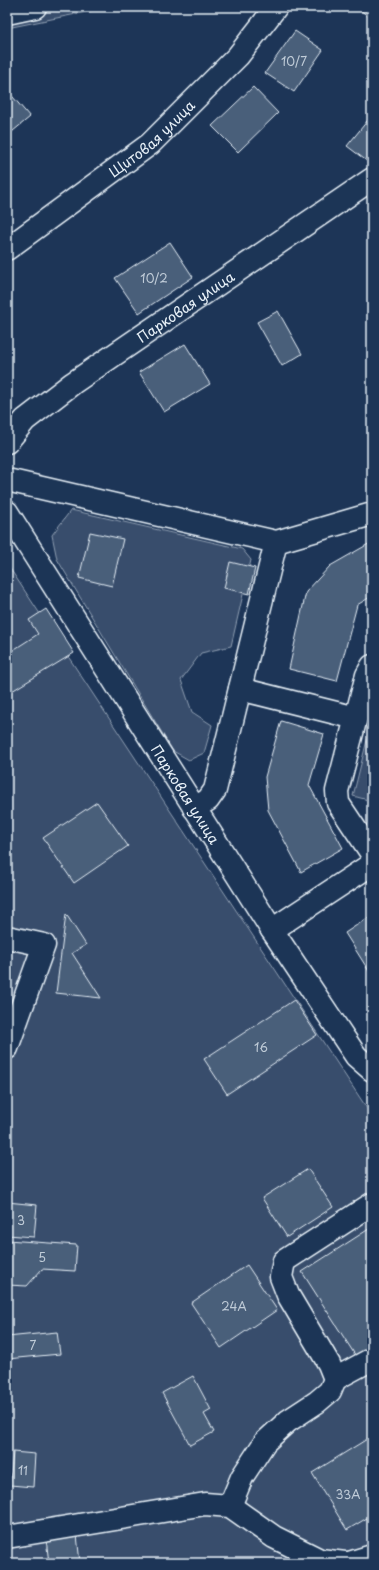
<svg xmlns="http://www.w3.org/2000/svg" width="379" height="1570" font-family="'Playpen Sans',sans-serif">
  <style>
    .green { fill: #374d6c; stroke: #909fb2 }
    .building { fill: #495e7a; stroke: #e8f1f8 }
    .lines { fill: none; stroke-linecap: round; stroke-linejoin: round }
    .minor-casing { stroke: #e8f1f8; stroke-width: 25 }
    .minor { stroke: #1d3557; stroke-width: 22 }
    .labels { text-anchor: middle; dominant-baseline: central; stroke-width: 3; stroke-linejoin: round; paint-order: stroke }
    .number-label { font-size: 12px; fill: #c0ccd8 }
    .street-label { font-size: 14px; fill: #e8f1f8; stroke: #1d3557 }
  </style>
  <rect width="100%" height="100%" fill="#1d3557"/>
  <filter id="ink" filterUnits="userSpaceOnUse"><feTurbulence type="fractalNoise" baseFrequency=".025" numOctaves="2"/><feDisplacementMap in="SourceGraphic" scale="8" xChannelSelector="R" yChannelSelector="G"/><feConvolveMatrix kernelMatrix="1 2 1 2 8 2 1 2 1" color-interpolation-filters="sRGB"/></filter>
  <g filter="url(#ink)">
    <g class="green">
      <path d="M7 7H111L7 28Z"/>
      <path d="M71 510 242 549 251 560 231 646 201 653 181 680 192 712 212 725 204 753 189 760 173 751 57 559 52 535Z"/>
      <path d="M7 564 372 1116V1563H7Z"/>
      <path d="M370 728 372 729V801L353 796Z"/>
    </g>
    <g class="building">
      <path d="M356 7H372V19Z"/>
      <path d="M295 31 323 50 294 92 265 73Z"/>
      <path d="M253 87 278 113 238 152 212 126Z"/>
      <path d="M7 90 30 117 7 136Z"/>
      <path d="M372 115V165L347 146Z"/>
      <path d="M170 242 193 277 139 313 115 278Z"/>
      <path d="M278 311 302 354 282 366 257 322Z"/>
      <path d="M185 344 210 384 164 412 139 372Z"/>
      <path d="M90 532 123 539 112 586 79 578Z"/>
      <path d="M372 542V596L357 605 337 681 289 669 306 592 330 566Z"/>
      <path d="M230 562 255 568 249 594 224 588Z"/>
      <path d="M46 609 74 653 7 694V654L38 634 29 620Z"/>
      <path d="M281 721 324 734 309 785 343 848 301 872 268 810 265 777Z"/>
      <path d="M97 802 128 846 74 883 43 838Z"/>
      <path d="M66 914 86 945 72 953 101 998 56 993Z"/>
      <path d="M372 915V976L345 933Z"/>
      <path d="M294 1000 317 1035 227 1094 204 1059Z"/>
      <path d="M308 1169 333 1207 287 1237 262 1198Z"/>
      <path d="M7 1202 37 1205 34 1237 7 1235Z"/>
      <path d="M372 1227V1352L359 1361 302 1272Z"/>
      <path d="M7 1240 77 1245 75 1271 42 1269 27 1286 7 1285Z"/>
      <path d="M247 1265 277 1310 221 1348 191 1303Z"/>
      <path d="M57 1332 60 1354 7 1359V1337Z"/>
      <path d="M193 1376 211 1410 204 1414 214 1432 190 1445 162 1393Z"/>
      <path d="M372 1436V1515L347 1530 312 1473Z"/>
      <path d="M13 1452 35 1454 33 1487 10 1485Z"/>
      <path d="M77 1535 80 1563H49L46 1539Z"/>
    </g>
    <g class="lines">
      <defs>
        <g id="minor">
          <path d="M7 13 35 7"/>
          <path id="s1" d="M7 249 150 144 238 56 276 7"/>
          <path id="s2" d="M7 442 25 420 73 383 372 179"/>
          <path d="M7 480 276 542 372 514"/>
          <path id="s3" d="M7 512 272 930 356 1056 372 1070"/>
          <path d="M372 666 367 675 337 791 338 803 372 854"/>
          <path d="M240 689 356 718"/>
          <path d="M194 808 208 800 215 790 276 542"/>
          <path d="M272 930 372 864"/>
          <path d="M7 937 44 945 7 1048"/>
          <path d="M335 1379 372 1359"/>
          <path d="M230 1506 242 1477 265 1442 288 1421 317 1402 330 1391 335 1379 329 1364 288 1295 281 1277 284 1261 372 1204"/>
          <path d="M7 1537 205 1504 230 1506 274 1537 320 1560 345 1563"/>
          <path d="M349 1563 372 1556"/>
        </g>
      </defs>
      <use href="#minor" class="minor-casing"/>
      <use href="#minor" class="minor"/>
    </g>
  </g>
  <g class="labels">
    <g class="number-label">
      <text x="294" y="61">10/7</text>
      <text x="154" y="278">10/2</text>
      <text x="261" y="1047">16</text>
      <text x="21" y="1220">3</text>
      <text x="42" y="1257">5</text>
      <text x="234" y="1306">24А</text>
      <text x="33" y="1345">7</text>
      <text x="23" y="1470">11</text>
      <text x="348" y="1494">33А</text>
    </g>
    <g class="street-label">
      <text stroke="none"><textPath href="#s1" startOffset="182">Щитовая улица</textPath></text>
      <text stroke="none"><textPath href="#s2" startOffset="225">Парковая улица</textPath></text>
      <text stroke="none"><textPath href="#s3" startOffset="334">Парковая улица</textPath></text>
    </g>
  </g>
  <rect width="379" height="1570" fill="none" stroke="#1d3557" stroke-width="24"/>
  <rect x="12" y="12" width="355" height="1546" fill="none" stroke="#e8f1f8" stroke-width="1.5" filter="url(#ink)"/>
</svg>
